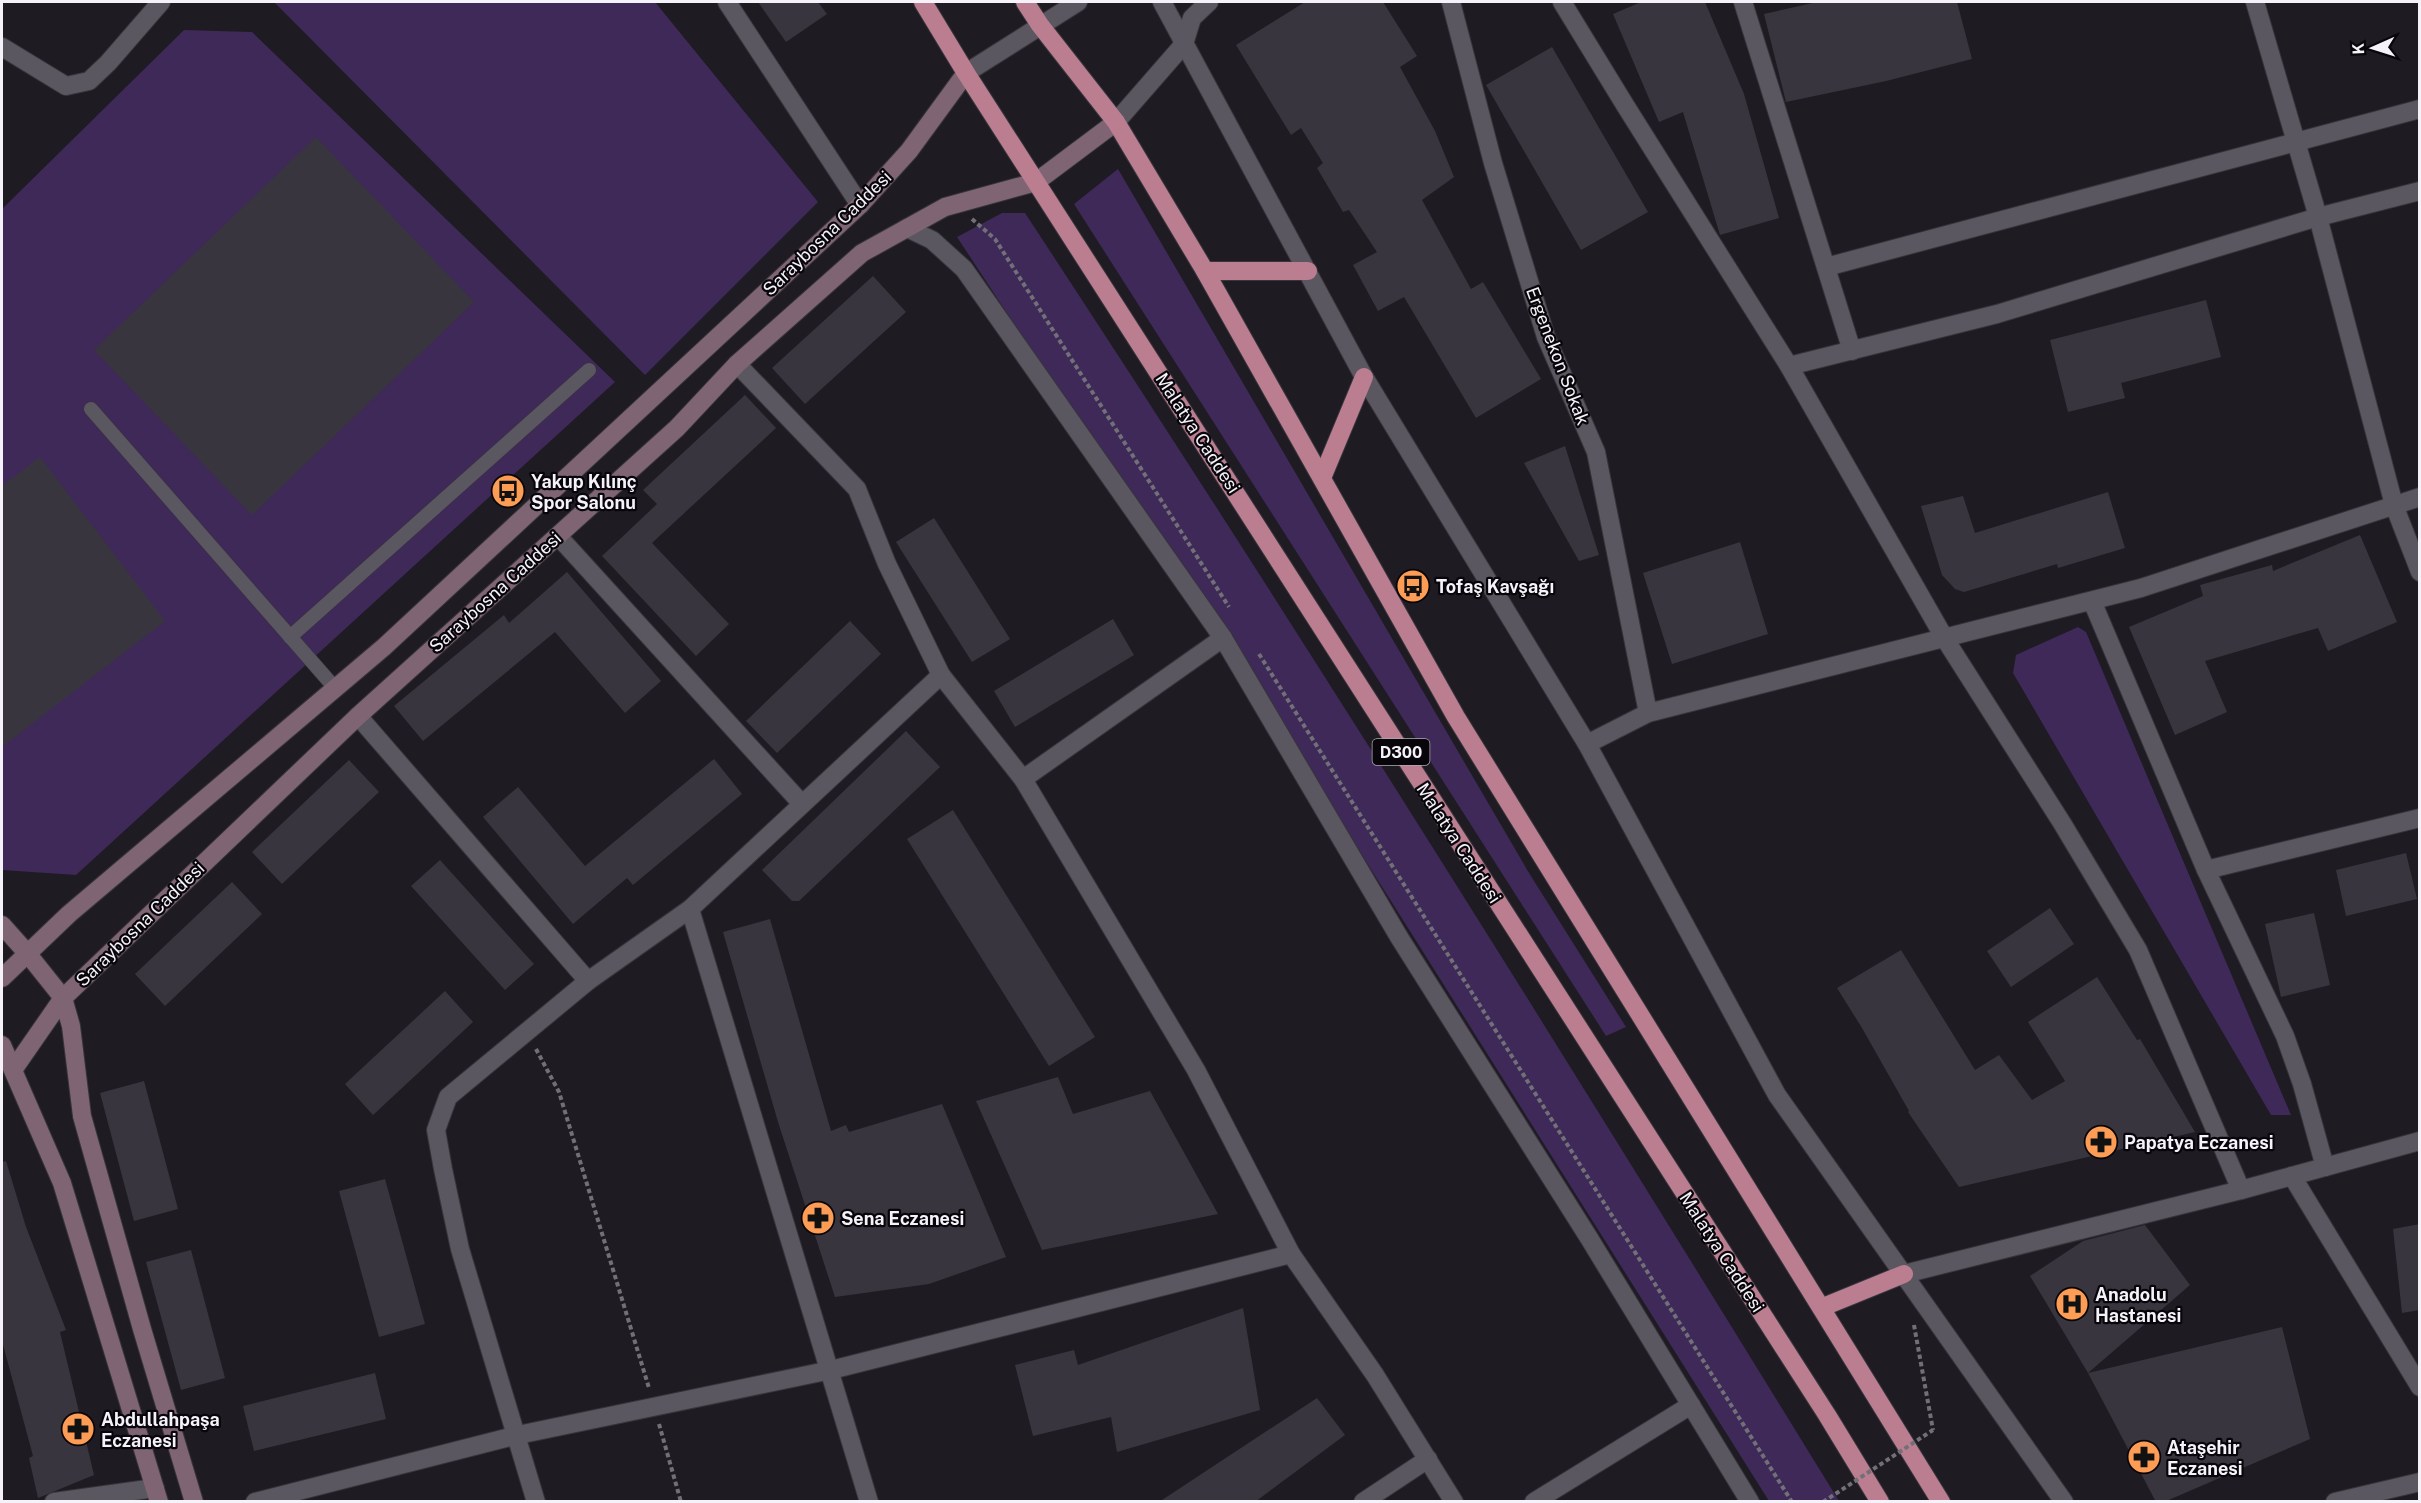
<svg xmlns="http://www.w3.org/2000/svg" width="2421" height="1503" font-family="'Public Sans',sans-serif">
  <style>
    .green { fill: #3e2958 }
    .building { fill: #39353e }
    .lines { fill: none; stroke-linecap: round; stroke-linejoin: round }
    .service-casing { stroke: #37353b; stroke-width: 15 }
    .minor-casing { stroke: #37353b; stroke-width: 20 }
    .tertiary-casing { stroke: #37353b; stroke-width: 20 }
    .secondary-casing { stroke: #37353b; stroke-width: 20 }
    .trunk-casing { stroke: #37353b; stroke-width: 20 }
    .path { stroke: #727077; stroke-width: 4; stroke-dasharray: 4.5 3; stroke-linecap: butt }
    .service { stroke: #5b5761; stroke-width: 14 }
    .minor { stroke: #5b5761; stroke-width: 18 }
    .tertiary { stroke: #5b5761; stroke-width: 18 }
    .secondary { stroke: #7f6573; stroke-width: 18 }
    .trunk { stroke: #bb7e91; stroke-width: 18 }
    .path-bridge { stroke: #727077; stroke-width: 4; stroke-dasharray: 4.5 3; stroke-linecap: butt }
    .labels { text-anchor: middle; dominant-baseline: central; stroke-width: 4.5; stroke-linejoin: round; paint-order: stroke }
    .shield { fill: #08060a; stroke: #aeacb1; stroke-width: 1.5 }
    .shield-label { font-size: 16px; font-weight: bold; fill: #f5f3f9 }
    .street-label { font-size: 18px; fill: #f5f3f9; stroke: #08060a }
    .poi-label { font-size: 18px; font-weight: bold; fill: #f5f3f9; stroke: #08060a; text-anchor: start }
  </style>
  <rect width="100%" height="100%" fill="#1e1b23"/>
  <g class="green">
    <path d="M274 2H655L818 202 645 375Z"/>
    <path d="M184 30 252 32 615 382 76 875 2 870V209Z"/>
    <path d="M1118 169 1529 873 1626 1027 1606 1036 1074 204Z"/>
    <path d="M1002 213H1025C1304 637 1573 1069 1839 1501H1769L1350 836 957 237Z"/>
    <path d="M2078 627 2086 632 2291 1115H2271L2013 673 2016 655Z"/>
  </g>
  <g class="building">
    <path d="M758 2H818L827 14 786 42Z"/>
    <path d="M1305 2H1383L1417 56 1400 67 1435 131 1454 177 1422 200 1471 289 1483 282 1541 379 1476 418 1404 297 1378 311 1353 265 1377 252 1349 210 1343 212 1317 168 1323 163 1301 128 1291 135 1236 45Z"/>
    <path d="M1641 2H1705L1744 94 1779 218 1720 235 1683 112 1659 122 1613 14Z"/>
    <path d="M1817 2H1957L1972 59 1886 81 1786 102 1764 14Z"/>
    <path d="M1552 47 1648 212 1581 250 1486 85Z"/>
    <path d="M316 137 474 302 252 515 94 350Z"/>
    <path d="M873 276 906 312 805 404 772 368Z"/>
    <path d="M2206 300 2221 357 2121 383 2125 398 2068 412 2050 340Z"/>
    <path d="M745 395 776 428 652 543 729 624 696 656 602 556 657 504 643 490Z"/>
    <path d="M1565 446 1599 555 1579 561 1524 463Z"/>
    <path d="M40 457 165 621 2 747V486Z"/>
    <path d="M2108 492 2125 548 2058 568 2057 564 1964 592 1955 589 1942 575 1921 506 1963 496 1975 533Z"/>
    <path d="M934 518 1010 639 972 662 896 542Z"/>
    <path d="M2360 535 2397 622 2328 651 2318 628 2205 661 2227 712 2175 735 2129 627 2203 596 2200 585 2272 565 2273 571Z"/>
    <path d="M1740 542 1768 634 1672 664 1643 573Z"/>
    <path d="M567 572 661 681 625 713 555 632 423 741 394 706 504 615 509 623Z"/>
    <path d="M1113 619 1134 655 1015 727 994 691Z"/>
    <path d="M850 621 881 654 777 753 746 721Z"/>
    <path d="M906 731 940 767 799 901H792L762 870Z"/>
    <path d="M714 759 742 794 633 885 627 878 573 924 483 817 518 787 585 866Z"/>
    <path d="M349 760 379 792 282 884 252 852Z"/>
    <path d="M953 810 1095 1037 1049 1066 907 839Z"/>
    <path d="M2406 853 2417 899 2346 916 2336 870Z"/>
    <path d="M440 860 534 964 505 990 411 886Z"/>
    <path d="M232 882 262 914 165 1006 135 974Z"/>
    <path d="M2050 908 2074 944 2011 987 1987 951Z"/>
    <path d="M2314 913 2330 985 2281 997 2265 924Z"/>
    <path d="M770 919 831 1131 846 1125 849 1132 942 1104 1006 1257 929 1284 835 1297 778 1122 723 932Z"/>
    <path d="M1901 950 1975 1070 1999 1055 2032 1100 2065 1081 2028 1022 2097 977 2137 1040 2140 1039 2195 1132 1959 1187 1908 1112 1909 1111 1862 1028 1837 988Z"/>
    <path d="M445 991 473 1022 373 1115 345 1084Z"/>
    <path d="M1058 1077 1073 1114 1150 1091 1218 1214 1042 1250 976 1101Z"/>
    <path d="M144 1081 178 1209 134 1221 100 1093Z"/>
    <path d="M6 1161 26 1227 66 1330 60 1332 94 1475 38 1498 29 1458 33 1456 2 1341V1162Z"/>
    <path d="M385 1179 425 1324 379 1337 339 1191Z"/>
    <path d="M2420 1224V1310L2402 1313 2393 1229Z"/>
    <path d="M2145 1225 2190 1285 2088 1373 2030 1276 2083 1241Z"/>
    <path d="M191 1250 225 1378 181 1390 146 1262Z"/>
    <path d="M1243 1308 1260 1410 1117 1452 1111 1417 1033 1436 1015 1365 1074 1350 1078 1365Z"/>
    <path d="M2282 1327 2310 1439 2164 1502H2156L2088 1373Z"/>
    <path d="M375 1373 386 1419 254 1451 243 1406Z"/>
    <path d="M1317 1398 1345 1435 1255 1502H1159Z"/>
  </g>
  <g class="lines">
    <defs>
      <g id="service">
        <path d="M91 409 335 688"/>
        <path d="M290 637 589 370"/>
      </g>
      <g id="minor">
        <path d="M727 2 860 205"/>
        <path d="M1162 2 1364 377 1587 744 1777 1095 2064 1502"/>
        <path d="M1451 2 1493 163 1546 337 1596 452 1648 713"/>
        <path d="M1562 2 1625 105 1789 366 1945 639 2062 823 2138 950 2241 1190"/>
        <path d="M1743 2 1852 351"/>
        <path d="M2255 2 2318 217 2394 505 2420 572"/>
        <path d="M2 47 66 86 89 81 108 63 161 2"/>
        <path d="M907 228 932 240 964 269 1223 638 1399 937 1589 1238 1750 1502"/>
        <path d="M1826 267 2420 109"/>
        <path d="M737 364 857 489 887 564 941 675 1023 779 1196 1070 1291 1254 1375 1375 1454 1502"/>
        <path d="M1789 366 1997 314 2318 217 2420 191"/>
        <path d="M558 536 802 804"/>
        <path d="M2092 601 2206 870 2285 1036 2302 1084 2325 1167"/>
        <path d="M358 716 588 981"/>
        <path d="M1587 744 1648 713 2141 588 2420 497"/>
        <path d="M1023 779 1223 638"/>
        <path d="M2206 870 2420 818"/>
        <path d="M690 909 869 1502"/>
        <path d="M2292 1176 2420 1387"/>
        <path d="M1904 1274 2241 1190 2420 1141"/>
        <path d="M54 1502 155 1488"/>
        <path d="M255 1502 518 1435 831 1370 1291 1254"/>
        <path d="M536 1502 460 1249 443 1169 436 1130 448 1097 588 981 690 909 941 675"/>
        <path d="M1363 1502 1428 1459"/>
        <path d="M1534 1502 1691 1405"/>
        <path d="M2335 1502 2420 1482"/>
      </g>
      <g id="tertiary">
        <path d="M966 73 1078 2"/>
        <path d="M1116 122 1184 44 1192 18 1209 2"/>
      </g>
      <g id="secondary">
        <path d="M2 925 27 953 63 998 71 1026 82 1116 142 1329 194 1502"/>
        <path d="M2 978 69 914 384 647 860 205 909 151 966 73"/>
        <path d="M2 1045 62 1183 159 1502"/>
        <path d="M13 1070 63 998 358 716 677 428 737 364 862 253 945 207 1036 182 1116 122"/>
      </g>
      <g id="trunk">
        <path d="M923 2 966 73 1827 1415 1880 1502"/>
        <path d="M1025 2 1040 25 1116 122 1205 271 1456 717 1941 1502"/>
        <path d="M1205 271H1308"/>
        <path d="M1322 478 1364 377"/>
        <path d="M1823 1307 1904 1274"/>
      </g>
    </defs>
    <use href="#service" class="service-casing"/>
    <use href="#minor" class="minor-casing"/>
    <use href="#tertiary" class="tertiary-casing"/>
    <use href="#secondary" class="secondary-casing"/>
    <use href="#trunk" class="trunk-casing"/>
    <g class="path">
      <path d="M972 219 995 239 1229 607"/>
      <path d="M1259 654 1792 1502"/>
      <path d="M536 1049 559 1092 649 1388"/>
      <path d="M1914 1325 1933 1430"/>
      <path d="M659 1424 681 1502"/>
    </g>
    <use href="#service" class="service"/>
    <use href="#minor" class="minor"/>
    <use href="#tertiary" class="tertiary"/>
    <use href="#secondary" class="secondary"/>
    <use href="#trunk" class="trunk"/>
    <path class="path-bridge" d="M1823 1502 1933 1430"/>
  </g>
  <defs>
    <symbol id="bus-disc" viewBox="-11 -11 22 22"><circle r="9.5" fill="#fd9d55" stroke="#08060a"/><path d="M-5-6H5V4H4V6H2V4H-2V6H-4V4H-5ZM-3.5-4V0h7V-4ZM-3.5 1.2v1.5H-2V1.2ZM2 1.2v1.5H3.5V1.2Z" fill="#111"/></symbol>
    <symbol id="pharmacy-disc" viewBox="-11 -11 22 22"><circle r="9.5" fill="#fd9d55" stroke="#08060a"/><path d="M-2-6h4v4h4v4h-4v4h-4v-4h-4v-4h4Z" fill="#111"/></symbol>
    <symbol id="hospital-disc" viewBox="-11 -11 22 22"><circle r="9.5" fill="#fd9d55" stroke="#08060a"/><path d="M-5-5h3v3.5h4V-5h3V5h-3V1.5h-4V5h-3Z" fill="#111"/></symbol>
  </defs>
  <g fill-rule="evenodd">
    <use href="#bus-disc" x="489" y="472" width="38" height="38"/>
    <use href="#bus-disc" x="1394" y="567" width="38" height="38"/>
    <use href="#pharmacy-disc" x="2082" y="1123" width="38" height="38"/>
    <use href="#pharmacy-disc" x="799" y="1199" width="38" height="38"/>
    <use href="#hospital-disc" x="2053" y="1285" width="38" height="38"/>
    <use href="#pharmacy-disc" x="59" y="1410" width="38" height="38"/>
    <use href="#pharmacy-disc" x="2125" y="1438" width="38" height="38"/>
  </g>
  <g class="labels">
    <rect class="shield" x="1372.5" y="739" width="57" height="26" rx="4.5"/>
    <g class="shield-label">
      <text x="1401" y="752">D300</text>
    </g>
    <g class="street-label">
      <text transform="translate(827 233) rotate(-44)">Saraybosna Caddesi</text>
      <text transform="translate(1558 356) rotate(69)">Ergenekon Sokak</text>
      <text transform="translate(1198 433) rotate(57)">Malatya Caddesi</text>
      <text transform="translate(495 592) rotate(-42)">Saraybosna Caddesi</text>
      <text transform="translate(1459 843) rotate(57)">Malatya Caddesi</text>
      <text transform="translate(140 924) rotate(-44)">Saraybosna Caddesi</text>
      <text transform="translate(1722 1252) rotate(57)">Malatya Caddesi</text>
    </g>
    <g class="poi-label">
      <text x="531" y="481">Yakup Kılınç<tspan x="531" dy="21">Spor Salonu</tspan></text>
      <text x="1436" y="586">Tofaş Kavşağı</text>
      <text x="2124" y="1142">Papatya Eczanesi</text>
      <text x="841" y="1218">Sena Eczanesi</text>
      <text x="2095" y="1294">Anadolu<tspan x="2095" dy="21">Hastanesi</tspan></text>
      <text x="101" y="1419">Abdullahpaşa<tspan x="101" dy="21">Eczanesi</tspan></text>
      <text x="2167" y="1447">Ataşehir<tspan x="2167" dy="21">Eczanesi</tspan></text>
    </g>
  </g>
  <rect width="2421" height="1503" fill="none" stroke="#f5f3f9" stroke-width="6"/>
  <g transform="translate(2373 48) rotate(267)" stroke="#08060a" stroke-width="4.5" paint-order="stroke">
  <path d="M0-4.5L10 22L0 15L-10 22Z" fill="#f5f3f9"/>
  <text y="-9" font-size="16" font-weight="bold" text-anchor="middle" fill="#f5f3f9">K</text>
  </g>
</svg>
